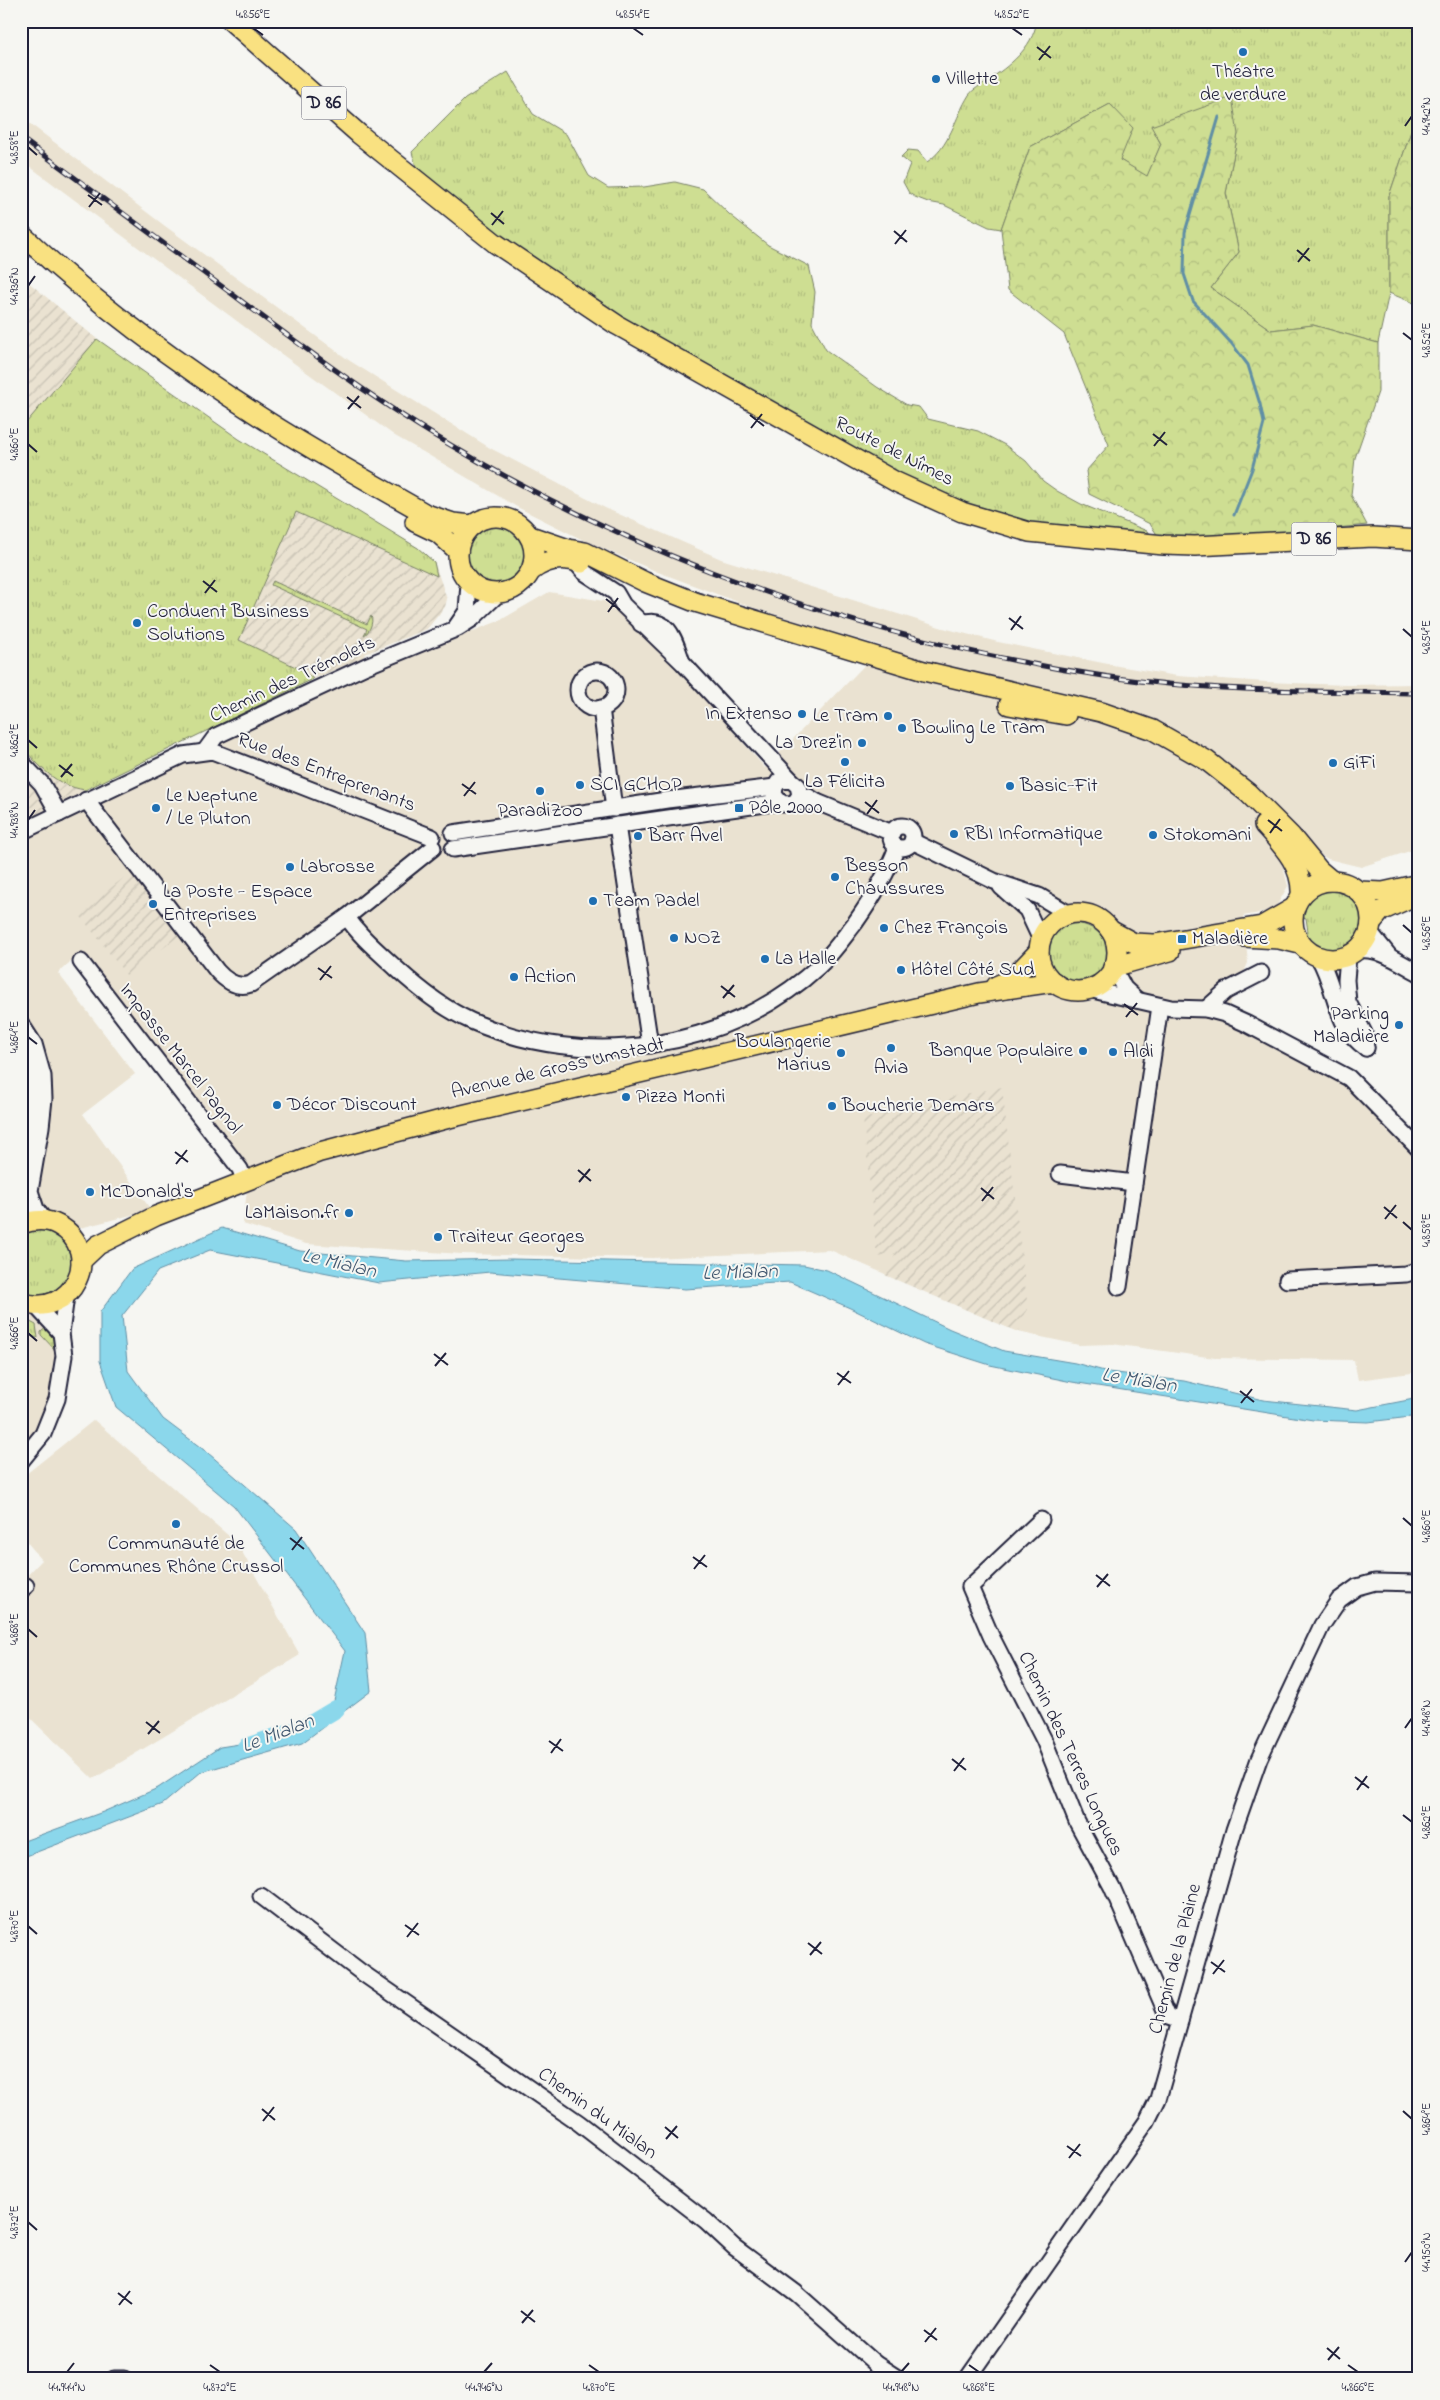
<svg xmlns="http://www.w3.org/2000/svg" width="1440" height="2400" font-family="'Indie Flower',sans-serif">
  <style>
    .built { fill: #eae2d1 }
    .industrial { fill: url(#industrial-furrows) }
    .grass { fill: url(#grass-tufts); stroke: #788066 }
    .forest { fill: url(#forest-crowns); stroke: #788066 }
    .water { fill: #8bd7eb; stroke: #618fa5 }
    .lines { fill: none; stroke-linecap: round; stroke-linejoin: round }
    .stream { stroke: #618fa5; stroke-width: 3 }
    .river { stroke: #8bd7eb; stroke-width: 18 }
    .minor-casing { stroke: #22223b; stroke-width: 19 }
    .major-casing { stroke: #22223b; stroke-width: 22 }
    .minor { stroke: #f6f6f2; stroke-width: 15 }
    .major { stroke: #f9e181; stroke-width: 19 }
    .rail-casing { stroke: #22223b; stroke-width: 5 }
    .rail { stroke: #f6f6f2; stroke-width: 3; stroke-dasharray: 9; stroke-linecap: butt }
    .ticks { fill: none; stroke: #22223b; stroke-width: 2 }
    .poi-dot { fill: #1f6fb2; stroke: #f6f6f2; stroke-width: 2 }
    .labels { text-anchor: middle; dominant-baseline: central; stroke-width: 4; stroke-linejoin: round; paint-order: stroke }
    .shield { fill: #f6f6f2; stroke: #626272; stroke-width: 1 }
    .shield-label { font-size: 19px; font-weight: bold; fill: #22223b }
    .poi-label { font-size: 20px; fill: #22223b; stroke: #f6f6f2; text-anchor: start }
    .street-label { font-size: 20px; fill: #22223b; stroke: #f6f6f2 }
    .water-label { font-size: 21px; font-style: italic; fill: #425870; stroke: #f6f6f2 }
    .neatline { fill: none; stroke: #22223b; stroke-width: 2 }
    .ticks-label { font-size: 12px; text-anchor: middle; fill: #22223b }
  </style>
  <defs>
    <pattern id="industrial-furrows" width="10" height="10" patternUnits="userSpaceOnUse" patternTransform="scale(1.25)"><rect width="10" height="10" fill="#eae2d1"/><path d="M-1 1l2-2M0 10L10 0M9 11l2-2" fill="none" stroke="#c8c2b4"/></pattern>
    <pattern id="grass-tufts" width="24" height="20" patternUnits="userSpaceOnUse" patternTransform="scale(1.25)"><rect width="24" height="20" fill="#cede92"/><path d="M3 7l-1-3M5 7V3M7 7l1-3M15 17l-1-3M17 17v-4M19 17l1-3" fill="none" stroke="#b1be7f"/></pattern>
    <pattern id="forest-crowns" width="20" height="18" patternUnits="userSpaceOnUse" patternTransform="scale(1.25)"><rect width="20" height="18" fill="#cede92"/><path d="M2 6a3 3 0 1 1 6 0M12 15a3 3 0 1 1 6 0" fill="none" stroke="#b1be7f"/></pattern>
  </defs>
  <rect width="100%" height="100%" fill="#f6f6f2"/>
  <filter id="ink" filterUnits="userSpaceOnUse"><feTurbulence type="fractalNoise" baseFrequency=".02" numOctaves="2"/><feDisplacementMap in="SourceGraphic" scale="10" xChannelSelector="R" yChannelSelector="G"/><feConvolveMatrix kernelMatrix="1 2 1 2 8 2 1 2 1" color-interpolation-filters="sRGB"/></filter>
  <g filter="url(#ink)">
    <g class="built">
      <path d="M21 117 165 226 350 361 490 448 605 508 721 559 943 628 998 642 1118 666 1177 676 1266 682 1347 685 1419 684V848L1361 867 1328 859 1314 851 1279 852 1288 886 1277 905 1271 911 1243 916 1248 963 1229 1006 1347 1073 1419 1138V1372L1358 1380 1354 1360 1215 1358 1112 1344 1079 1345 1018 1332 830 1250 652 1258 462 1254 306 1244 243 1224 249 1173 156 1055 80 953 58 973 135 1074 83 1114 151 1210 80 1228 21 1215V840L233 734 371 670 499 621 549 592 610 602 681 670 765 768 883 646 825 630 754 608 658 572 583 540 517 507 425 453 395 436 273 348 21 160Z"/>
      <path d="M21 1308 30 1311 50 1330 59 1356 46 1416 21 1454Z"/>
      <path d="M94 1420 237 1543 300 1655 93 1779 21 1709V1582L42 1560 21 1535V1478Z"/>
    </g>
    <g class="industrial">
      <path d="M21 276 97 339 198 411 239 439 418 548 434 562 447 599 445 607 427 629 365 654 363 658 313 679 85 790 21 829Z"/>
      <path d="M130 873 179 936 127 976 78 913Z"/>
      <path d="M1002 1087 1028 1309 1018 1332 885 1275 895 1255 877 1257 863 1119 938 1099Z"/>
    </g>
    <g class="grass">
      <path d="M1037 21H1419V108L1389 196V293L1378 343 1313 325 1271 330 1211 288 1239 252 1226 193 1238 134 1151 125 1161 144 1147 177 1120 160 1110 104 1030 147 1001 229 989 227 944 205 928 202 915 197 909 193 903 182 910 164 901 157 908 150 918 151 927 162C950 147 955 117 969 95 973 89 982 85 987 81 1009 66 1032 49 1037 21Z"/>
      <path d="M508 72 533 114 566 134 589 176 608 188 644 187 675 182 703 189 729 214 768 245 809 266 815 292 812 323 826 350 877 387 907 405 919 407 928 419 978 431 1005 445 1026 461 1043 481 1057 491 1081 504 1147 531 1164 545 962 512 617 325 420 182 412 152 465 99Z"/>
      <path d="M97 339 239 439 418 548 434 562 437 576 296 512 239 640 302 670 313 679 85 790C54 785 42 768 21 746V429Z"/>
      <circle cx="497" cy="555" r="30"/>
      <path d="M273 581 367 624 371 616C374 622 369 633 364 635L367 629 271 585Z"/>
      <path d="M1334 891C1396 902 1338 988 1304 933L1308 932 1306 918 1302 917C1306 901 1317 891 1334 891Z"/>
      <path d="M1075 923C1098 925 1119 946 1102 969 1098 974 1091 977 1085 979 1042 991 1029 931 1075 923Z"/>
      <path d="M40 1227C45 1229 53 1230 58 1234 84 1250 72 1291 44 1297 38 1298 28 1294 21 1293V1232Z"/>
      <path d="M21 1317 36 1325 38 1338 21 1333Z"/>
      <path d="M48 1326 54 1335 59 1354 41 1335V1332Z"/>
    </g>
    <g class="forest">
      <path d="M1232 97 1238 134 1226 193 1239 252 1211 288 1271 330 1313 325 1378 343V392L1355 458 1351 495 1367 525 1164 545 1150 524 1089 494 1086 471 1109 445 1064 334 1008 290 1001 229 1030 147 1110 104 1133 128 1120 160 1147 176 1161 144 1151 126Z"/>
      <path d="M1419 108V305L1389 293V196Z"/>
    </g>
    <path class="water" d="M222 1228 300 1251 406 1261 511 1259 804 1265 827 1270 950 1329 1004 1351 1075 1363 1108 1372 1184 1381 1263 1400 1357 1410 1419 1398V1416L1368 1422 1313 1420 1072 1382 990 1365 924 1344 850 1308 790 1282 685 1289 490 1272 379 1283 210 1250 158 1271 122 1316 128 1371 163 1419 208 1453 296 1529 365 1633 371 1691 302 1743 201 1772 163 1804 21 1858V1842L103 1812 158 1788 220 1747 278 1738 312 1725 334 1701 345 1651 234 1506 116 1407 100 1361V1312L132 1269Z"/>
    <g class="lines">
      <path class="stream" d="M1219 117 1185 232 1184 274 1193 301 1232 344 1248 365 1260 404 1264 423 1252 469 1234 515"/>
      <path class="river" d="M246 1747 306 1727 336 1709"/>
      <defs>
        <g id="minor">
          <path d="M574 560 584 572 616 593 623 605 683 663 791 780"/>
          <path d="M641 624C668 616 674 638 681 659"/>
          <path d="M456 627 467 611 469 583"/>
          <circle cx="597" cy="690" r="19"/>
          <path d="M601 708 614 809"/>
          <path d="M205 751 216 736 366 666 458 628 472 619 498 594"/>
          <path d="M21 762 42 784 59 814"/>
          <path d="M809 797 817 802 892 833"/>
          <path d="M86 800 217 971C226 981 237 989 251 984L347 917 433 848"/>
          <path d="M795 802 800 795 798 786 791 780 779 781 775 787 774 795 782 804 817 802"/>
          <path d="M617 825 650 1045"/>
          <circle cx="902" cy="837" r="11"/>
          <path d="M21 832 183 755 212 751 432 837"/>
          <path d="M453 833 667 800 775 787"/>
          <path d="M912 841 994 881 1039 896 1069 914"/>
          <path d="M453 849 779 802"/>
          <path d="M1001 887 1027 910 1041 940"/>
          <path d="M347 917C360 937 380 953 397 969 419 989 444 1009 471 1021 585 1071 727 1051 819 966 832 954 844 937 855 923 872 899 887 874 897 847"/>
          <path d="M1369 931 1390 957"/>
          <path d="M1356 951C1376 945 1402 964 1419 973"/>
          <path d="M1348 956 1346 980 1348 1002 1364 1033 1366 1048"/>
          <path d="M1319 958C1337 989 1334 1027 1366 1048"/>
          <path d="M81 962 240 1169 245 1182"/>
          <path d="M1113 967 1124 988 1137 1000"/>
          <path d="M1088 989 1171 1008 1206 1009 1225 1014 1247 1024 1349 1078 1419 1149"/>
          <path d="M1206 1009 1226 991 1261 973"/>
          <path d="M21 1024 34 1044 43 1076 44 1099 41 1127 30 1191 36 1209 45 1221"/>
          <path d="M21 1170 32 1091 25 1040"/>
          <path d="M1060 1174 1134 1183"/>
          <path d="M1287 1280 1406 1274 1419 1270"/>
          <path d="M1119 1287 1160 1006"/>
          <path d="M35 1305 61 1333"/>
          <path d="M21 1461 43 1434 57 1399 64 1356 61 1333 66 1296"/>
          <path d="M1041 1520 970 1587 991 1636 1044 1740 1077 1822 1112 1887 1168 2017 1180 2021"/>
          <path d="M21 1590 26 1586"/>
          <path d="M261 1896 361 1972 579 2123 706 2221 734 2247 796 2293 876 2364 899 2379"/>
          <path d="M114 2379H124"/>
          <path d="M967 2379 1147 2121 1158 2099 1234 1830 1259 1759 1322 1625 1339 1600 1357 1587 1375 1582 1419 1583"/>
        </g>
        <g id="major">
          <path d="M231 21 359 134 495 243 617 325 896 482 962 512 1029 532 1164 545 1195 546 1373 537 1419 540"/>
          <path d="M21 234C93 301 176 363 259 416 313 451 370 482 426 514L453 523 472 525"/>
          <circle cx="496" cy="555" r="38"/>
          <path d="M415 522 438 533 458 551"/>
          <path d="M530 536 568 549 585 552 645 582 695 602 924 671 1101 712 1153 730 1206 760 1248 793 1291 836 1319 870 1332 881"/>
          <path d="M531 571C546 559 562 556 581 563"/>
          <path d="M1009 705 1066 715"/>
          <path d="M1264 825C1283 846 1303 866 1301 896"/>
          <circle cx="1332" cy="920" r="39"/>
          <path d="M1358 891 1383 892 1419 884"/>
          <circle cx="1078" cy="952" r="39"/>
          <path d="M1371 923 1381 911 1419 894"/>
          <path d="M1110 930 1134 943 1154 944 1262 926 1295 907"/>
          <path d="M1244 937 1279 939 1300 944"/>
          <path d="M1113 967 1170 951"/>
          <path d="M996 986 1012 979 1039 951"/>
          <path d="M21 1224C33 1220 47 1219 58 1225 106 1251 72 1321 21 1302"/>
          <path d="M81 1261 98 1245 156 1216 320 1152 449 1118 979 993 1054 982"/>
        </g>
      </defs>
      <use href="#minor" class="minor-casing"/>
      <use href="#major" class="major-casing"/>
      <use href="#minor" class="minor"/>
      <use href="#major" class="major"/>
      <defs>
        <path id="rail" d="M21 138C88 187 154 236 220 285 292 339 365 394 442 440 645 562 876 643 1110 677 1212 692 1316 691 1419 693"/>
      </defs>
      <use href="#rail" class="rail-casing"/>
      <use href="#rail" class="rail"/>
    </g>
  </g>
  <path class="ticks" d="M253 28 263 35M633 28 643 35M1012 28 1022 35M1037 47 1051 58M1039 60 1050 46M1405 126 1412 116M28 147 37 155M88 195 102 205M89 207 100 193M491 213 504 224M492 225 503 211M894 231 907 242M895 244 906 230M1297 250 1310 261M1298 262 1309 248M28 286 35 276M1403 333 1412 340M347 397 361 408M348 409 359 396M750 415 764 426M751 428 762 414M1153 434 1167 445M28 444 37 452M1154 446 1165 432M203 581 217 592M205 593 215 580M606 599 620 610M608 612 618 598M1009 618 1023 629M1403 629 1412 637M1011 630 1021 616M28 740 37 748M59 765 73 776M61 777 72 764M462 784 476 794M464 796 475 782M865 802 879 813M867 814 877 800M28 820 35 810M1268 820 1282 831M1270 833 1280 819M1403 925 1412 933M318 968 332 978M320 980 331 966M721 986 735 997M723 998 734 985M1124 1004 1138 1015M1126 1017 1137 1003M28 1037 37 1044M175 1152 188 1162M176 1164 187 1150M578 1170 591 1181M579 1182 590 1169M981 1188 994 1199M982 1201 993 1187M1384 1207 1397 1218M1385 1219 1396 1205M1403 1222 1412 1230M28 1333 37 1341M434 1354 448 1365M435 1366 446 1353M837 1373 851 1383M838 1385 849 1371M1240 1391 1254 1402M1241 1403 1252 1389M1403 1518 1412 1526M290 1538 304 1549M292 1550 302 1537M693 1557 707 1567M694 1569 705 1555M1096 1575 1110 1586M1097 1587 1108 1574M28 1629 37 1637M146 1722 160 1733M1405 1728 1412 1718M148 1734 159 1721M549 1741 563 1751M551 1753 561 1739M952 1759 966 1770M954 1771 964 1758M1355 1777 1369 1788M1357 1790 1367 1776M1403 1815 1412 1822M405 1925 419 1935M28 1926 37 1934M407 1937 418 1923M808 1943 822 1954M810 1955 821 1942M1211 1962 1225 1972M1213 1974 1224 1960M262 2109 275 2120M1403 2111 1412 2119M263 2121 274 2107M665 2127 678 2138M666 2139 677 2126M1067 2146 1081 2156M1069 2158 1080 2144M28 2222 37 2230M1405 2262 1412 2252M118 2293 132 2304M119 2305 130 2291M521 2311 535 2322M522 2323 533 2310M924 2330 937 2340M925 2342 936 2328M1327 2348 1340 2359M1328 2360 1339 2347M210 2365 220 2372M589 2365 599 2372M969 2365 979 2372M1348 2365 1358 2372M67 2372 74 2363M484 2372 492 2363M901 2372 909 2363"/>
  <g class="poi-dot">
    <circle cx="1243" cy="52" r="5"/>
    <circle cx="936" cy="79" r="5"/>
    <circle cx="137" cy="623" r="5"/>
    <circle cx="802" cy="714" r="5"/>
    <circle cx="888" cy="716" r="5"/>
    <circle cx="902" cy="728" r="5"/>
    <circle cx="862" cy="743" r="5"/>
    <circle cx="845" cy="762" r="5"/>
    <circle cx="1333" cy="763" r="5"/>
    <circle cx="580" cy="785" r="5"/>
    <circle cx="1010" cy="786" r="5"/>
    <circle cx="540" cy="791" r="5"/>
    <circle cx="156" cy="808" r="5"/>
    <rect x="734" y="803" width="10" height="10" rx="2.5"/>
    <circle cx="954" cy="834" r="5"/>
    <circle cx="1153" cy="835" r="5"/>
    <circle cx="638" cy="836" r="5"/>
    <circle cx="290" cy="867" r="5"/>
    <circle cx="835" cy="877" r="5"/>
    <circle cx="593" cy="901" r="5"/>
    <circle cx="153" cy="904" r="5"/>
    <circle cx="884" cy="928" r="5"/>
    <circle cx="674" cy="938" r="5"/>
    <rect x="1177" y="934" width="10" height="10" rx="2.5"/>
    <circle cx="765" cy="959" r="5"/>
    <circle cx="901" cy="970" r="5"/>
    <circle cx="514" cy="977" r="5"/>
    <circle cx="1399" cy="1025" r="5"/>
    <circle cx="891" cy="1048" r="5"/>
    <circle cx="1083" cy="1051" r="5"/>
    <circle cx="1113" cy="1052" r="5"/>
    <circle cx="841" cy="1053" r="5"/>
    <circle cx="626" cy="1097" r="5"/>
    <circle cx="277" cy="1105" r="5"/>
    <circle cx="832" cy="1106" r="5"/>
    <circle cx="90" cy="1192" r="5"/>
    <circle cx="349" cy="1213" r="5"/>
    <circle cx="438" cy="1237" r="5"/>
    <circle cx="176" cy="1524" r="5"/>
  </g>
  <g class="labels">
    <g class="shield">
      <rect x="301.5" y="86.5" width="45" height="33" rx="4"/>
      <rect x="1291.5" y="522.5" width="45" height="33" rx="4"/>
    </g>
    <g class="shield-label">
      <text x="324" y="103">D 86</text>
      <text x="1314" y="539">D 86</text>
    </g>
    <g class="poi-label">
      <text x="1243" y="72" text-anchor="middle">Théatre<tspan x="1243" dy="23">de verdure</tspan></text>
      <text x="946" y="79">Villette</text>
      <text x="147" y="612">Conduent Business<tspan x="147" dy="23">Solutions</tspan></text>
      <text x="792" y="714" text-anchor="end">In Extenso</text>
      <text x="878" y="716" text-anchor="end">Le Tram</text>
      <text x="912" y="728">Bowling Le Tram</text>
      <text x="852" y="743" text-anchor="end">La Drez'in</text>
      <text x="1343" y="763">GiFi</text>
      <text x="845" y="782" text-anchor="middle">La Félicita</text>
      <text x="590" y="785">SCI GCHOP</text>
      <text x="1020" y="786">Basic-Fit</text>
      <text x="166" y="796">Le Neptune<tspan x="166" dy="23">/ Le Pluton</tspan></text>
      <text x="749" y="808">Pôle 2000</text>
      <text x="540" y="811" text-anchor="middle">ParadiZoo</text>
      <text x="964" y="834">RBI Informatique</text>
      <text x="1163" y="835">Stokomani</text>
      <text x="648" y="836">Barr Avel</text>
      <text x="845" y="866">Besson<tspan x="845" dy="23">Chaussures</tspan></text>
      <text x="300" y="867">Labrosse</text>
      <text x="163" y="892">La Poste - Espace<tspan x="163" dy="23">Entreprises</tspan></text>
      <text x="603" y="901">Team Padel</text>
      <text x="894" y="928">Chez François</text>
      <text x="684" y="938">NOZ</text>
      <text x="1192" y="939">Maladière</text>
      <text x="775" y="959">La Halle</text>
      <text x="911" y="970">Hôtel Côté Sud</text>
      <text x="524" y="977">Action</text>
      <text x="1389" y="1014" text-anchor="end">Parking<tspan x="1389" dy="23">Maladière</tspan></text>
      <text x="831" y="1042" text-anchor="end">Boulangerie<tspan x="831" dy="23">Marius</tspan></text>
      <text x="1073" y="1051" text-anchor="end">Banque Populaire</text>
      <text x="1123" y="1052">Aldi</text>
      <text x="891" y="1068" text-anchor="middle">Avia</text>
      <text x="636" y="1097">Pizza Monti</text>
      <text x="287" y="1105">Décor Discount</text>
      <text x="842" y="1106">Boucherie Demars</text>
      <text x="100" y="1192">McDonald's</text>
      <text x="339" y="1213" text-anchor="end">LaMaison.fr</text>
      <text x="448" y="1237">Traiteur Georges</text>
      <text x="176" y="1544" text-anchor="middle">Communauté de<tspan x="176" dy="23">Communes Rhône Crussol</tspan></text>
    </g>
    <g class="street-label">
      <text transform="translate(894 452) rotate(27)">Route de Nîmes</text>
      <text transform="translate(293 680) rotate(-25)">Chemin des Trémolets</text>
      <text transform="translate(326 773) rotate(21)">Rue des Entreprenants</text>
      <text transform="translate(180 1059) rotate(52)">Impasse Marcel Pagnol</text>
      <text transform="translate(558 1069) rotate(-13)">Avenue de Gross Umstadt</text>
      <text transform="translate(1070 1754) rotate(65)">Chemin des Terres Longues</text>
      <text transform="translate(1176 1959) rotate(-75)">Chemin de la Plaine</text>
      <text transform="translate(597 2114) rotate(36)">Chemin du Mialan</text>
    </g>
    <g class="water-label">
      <text transform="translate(339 1264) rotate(13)">Le Mialan</text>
      <text transform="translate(740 1273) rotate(-2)">Le Mialan</text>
      <text transform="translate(1139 1381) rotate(9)">Le Mialan</text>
      <text transform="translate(278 1734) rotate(-21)">Le Mialan</text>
    </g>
  </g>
  <rect width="1440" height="2400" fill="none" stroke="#f6f6f2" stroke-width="55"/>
  <rect x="28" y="28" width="1384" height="2344" class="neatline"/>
  <g class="ticks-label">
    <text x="253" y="18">4.856°E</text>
    <text x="633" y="18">4.854°E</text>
    <text x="1012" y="18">4.852°E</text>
    <text transform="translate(1426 116) rotate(-90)" y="4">44.942°N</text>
    <text transform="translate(14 147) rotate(-90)" y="4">4.858°E</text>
    <text transform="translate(14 286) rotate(-90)" y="4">44.936°N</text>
    <text transform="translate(1426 340) rotate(-90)" y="4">4.852°E</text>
    <text transform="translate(14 444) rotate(-90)" y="4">4.860°E</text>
    <text transform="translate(1426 637) rotate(-90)" y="4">4.854°E</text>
    <text transform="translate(14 740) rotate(-90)" y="4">4.862°E</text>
    <text transform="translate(14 820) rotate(-90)" y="4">44.938°N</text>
    <text transform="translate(1426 933) rotate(-90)" y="4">4.856°E</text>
    <text transform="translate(14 1037) rotate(-90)" y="4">4.864°E</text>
    <text transform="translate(1426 1230) rotate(-90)" y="4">4.858°E</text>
    <text transform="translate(14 1333) rotate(-90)" y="4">4.866°E</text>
    <text transform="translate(1426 1526) rotate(-90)" y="4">4.860°E</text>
    <text transform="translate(14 1629) rotate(-90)" y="4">4.868°E</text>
    <text transform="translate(1426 1718) rotate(-90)" y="4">44.948°N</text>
    <text transform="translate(1426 1822) rotate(-90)" y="4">4.862°E</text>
    <text transform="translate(14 1926) rotate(-90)" y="4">4.870°E</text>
    <text transform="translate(1426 2119) rotate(-90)" y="4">4.864°E</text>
    <text transform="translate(14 2222) rotate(-90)" y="4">4.872°E</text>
    <text transform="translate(1426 2252) rotate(-90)" y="4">44.950°N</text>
    <text x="67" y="2391">44.944°N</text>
    <text x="220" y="2391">4.872°E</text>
    <text x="484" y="2391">44.946°N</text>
    <text x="599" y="2391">4.870°E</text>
    <text x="901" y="2391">44.948°N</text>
    <text x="979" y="2391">4.868°E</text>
    <text x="1358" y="2391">4.866°E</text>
  </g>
</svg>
